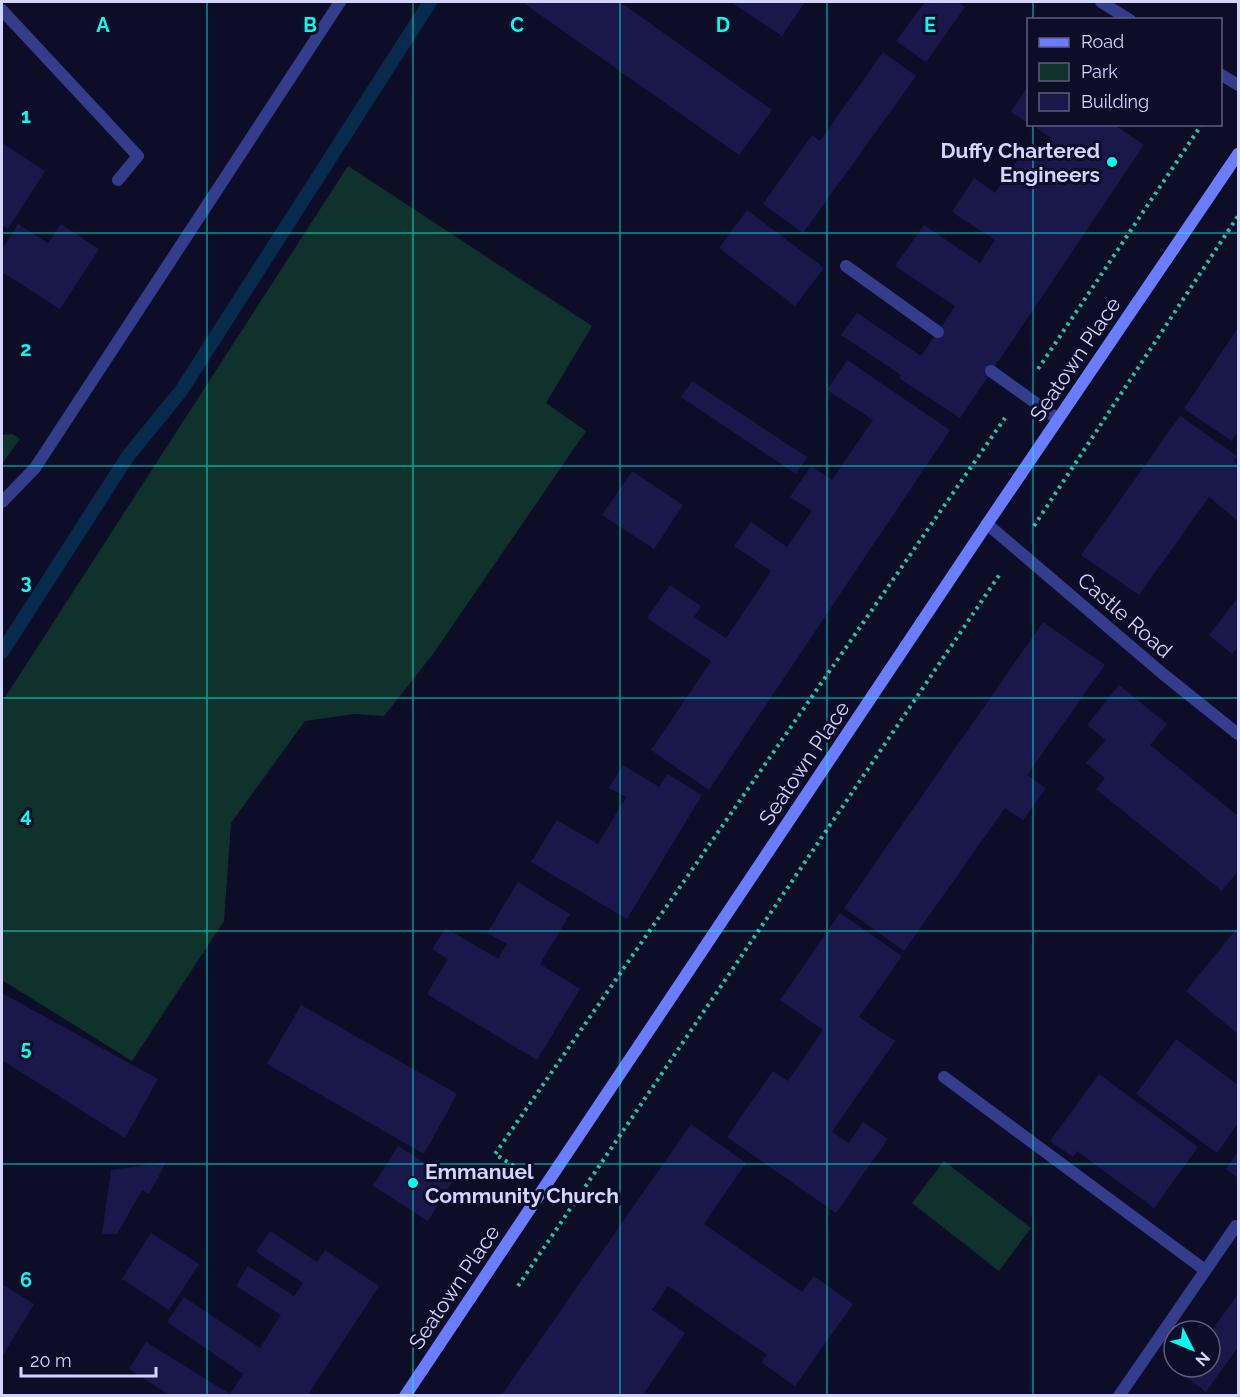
<svg xmlns="http://www.w3.org/2000/svg" width="1240" height="1397" font-family="Raleway,sans-serif">
  <style>
    .green { fill: #0f332c }
    .lines { fill: none; stroke-linecap: round; stroke-linejoin: round }
    .stream { stroke: #072b4d; stroke-width: 14 }
    .building { fill: #1a174b }
    .path { stroke: #22c5a3; stroke-width: 4; stroke-dasharray: 3 4.5; stroke-linecap: butt }
    .service { stroke: #333d8c; stroke-width: 12 }
    .minor { stroke: #333d8c; stroke-width: 12 }
    .secondary { stroke: #6b7dff; stroke-width: 12 }
    .grid { fill: none; stroke: #00fff2; stroke-width: 1.5; stroke-opacity: 0.55 }
    .poi-dot { fill: #00fff2; stroke: #0d0d28; stroke-width: 2 }
    .labels { text-anchor: middle; dominant-baseline: central; stroke-width: 6; stroke-linejoin: round; paint-order: stroke }
    .poi-label { font-size: 21px; font-weight: bold; fill: #d4d5ff; stroke: #0d0d28; text-anchor: end }
    .street-label { font-size: 21px; fill: #d4d5ff; stroke: #0d0d28 }
    .grid-label { font-size: 20px; text-anchor: middle; font-weight: bold; fill: #00fff2; stroke: #0d0d28; stroke-width: 6; stroke-linejoin: round; paint-order: stroke }
  </style>
  <rect width="100%" height="100%" fill="#0d0d28"/>
  <g class="green">
    <path d="M348 166 592 326 546 403 586 431 433 654 384 716 354 714 305 721 231 823 224 921 132 1061 2 980V702Z"/>
    <path d="M12 434 20 439 2 464V435Z"/>
    <path d="M944 1161 1031 1228 999 1271 912 1203Z"/>
  </g>
  <g class="lines">
    <path class="stream" d="M2 652 128 456 181 391 430 2"/>
  </g>
  <g class="building">
    <path d="M522 2H620L772 110 739 155Z"/>
    <path d="M731 2H805L782 36Z"/>
    <path d="M925 2H958L965 7 926 62 896 41Z"/>
    <path d="M883 52 916 76 803 233 763 204 812 135 820 141Z"/>
    <path d="M1028 86V123L1011 112Z"/>
    <path d="M1031 124H1113L1144 145 960 418 899 378 901 375 841 335 857 313 921 356 955 306 895 266 924 225 980 263 995 240 952 212 974 178 995 193 1026 148 1038 157 1051 138Z"/>
    <path d="M2 143 45 171 8 229 2 225Z"/>
    <path d="M747 210 824 268 795 306 719 248Z"/>
    <path d="M18 224 48 243 61 224 99 249 60 309 2 272V250Z"/>
    <path d="M1238 328V431L1232 441 1184 409Z"/>
    <path d="M847 360 950 430 709 790 651 750 711 661 647 618 670 585 701 606 694 617 726 638 771 571 734 546 751 522 787 547 812 511 790 497 811 466 832 480 873 420 827 390Z"/>
    <path d="M692 381 807 457 796 474 681 397Z"/>
    <path d="M1180 416 1237 456 1234 461 1238 465V521L1209 497 1139 595 1081 555Z"/>
    <path d="M632 471 683 505 654 549 602 515Z"/>
    <path d="M1238 598V647L1232 654 1209 635Z"/>
    <path d="M1043 622 1105 665 1027 775 1046 788 1023 820 1005 808 904 951 844 908Z"/>
    <path d="M1119 685 1167 724 1150 745 1238 816V871L1222 891 1096 789 1105 778 1086 763 1106 740 1087 725Z"/>
    <path d="M623 765 659 787 667 774 702 795 627 919 531 862 557 820 598 844 626 797 609 788Z"/>
    <path d="M518 882 570 914 540 964 580 989 537 1060 427 994 448 959 432 949 446 928 498 959 507 944 487 933Z"/>
    <path d="M840 913 902 956 859 1017 895 1041 832 1132 849 1143 863 1122 888 1139 836 1213 727 1137 773 1071 788 1081 823 1030 780 1000Z"/>
    <path d="M1238 927V1034L1186 991Z"/>
    <path d="M2 993 158 1079 125 1138 2 1060Z"/>
    <path d="M301 1005 457 1094 424 1154 267 1064Z"/>
    <path d="M1176 1039 1238 1085V1123L1217 1153 1136 1094Z"/>
    <path d="M1099 1074 1198 1147 1154 1208 1077 1151 1073 1157 1050 1141Z"/>
    <path d="M691 1124 746 1163 704 1224 802 1292 814 1276 853 1304 795 1386 761 1362 767 1355 668 1286 652 1310 685 1333 642 1396H501Z"/>
    <path d="M398 1146 453 1180 428 1221 373 1186Z"/>
    <path d="M1238 1152V1178L1226 1169Z"/>
    <path d="M166 1162 149 1194 142 1190 117 1234H102L111 1170Z"/>
    <path d="M270 1231 317 1262 325 1250 379 1286 307 1396H171L129 1369 146 1342 230 1394 243 1374 167 1322 184 1297 260 1348 281 1315 236 1286 248 1266 294 1296 303 1283 256 1252Z"/>
    <path d="M151 1233 199 1264 169 1310 122 1279Z"/>
    <path d="M2 1284 34 1304 3 1355 2 1354Z"/>
    <path d="M1238 1294V1347L1206 1392 1181 1373 1185 1367H1210V1333Z"/>
  </g>
  <g class="lines">
    <g class="path">
      <path d="M1038 369 1202 124"/>
      <path d="M1034 526 1238 216"/>
      <path d="M520 1170 495 1154 1005 418"/>
      <path d="M518 1286 1000 574"/>
    </g>
    <g class="service">
      <path d="M846 266 938 332"/>
      <path d="M991 371 1058 419"/>
      <path d="M944 1077 1205 1270"/>
      <path d="M1119 1396 1236 1226"/>
    </g>
    <g class="minor">
      <path d="M1101 2 1130 20"/>
      <path d="M2 10 138 156 118 180"/>
      <path d="M1220 74 1238 85"/>
      <path d="M2 502 35 468 340 2"/>
      <path d="M987 524 1163 674 1238 734"/>
    </g>
    <path class="secondary" d="M405 1396 987 524 1238 154"/>
  </g>
  <path class="grid" d="M207 2V1396M413 2V1396M620 2V1396M827 2V1396M1033 2V20M1033 124V1396M2 233H1238M2 466H1238M2 698H1238M2 931H1238M2 1164H1238"/>
  <g class="poi-dot">
    <circle cx="1112" cy="162" r="6"/>
    <circle cx="413" cy="1183" r="6"/>
  </g>
  <g class="labels">
    <g class="poi-label">
      <text x="1100" y="150">Duffy Chartered<tspan x="1100" dy="24">Engineers</tspan></text>
      <text x="425" y="1171" text-anchor="start">Emmanuel<tspan x="425" dy="24">Community Church</tspan></text>
    </g>
    <g class="street-label">
      <text transform="translate(1075 359) rotate(-56)">Seatown Place</text>
      <text transform="translate(1125 615) rotate(41)">Castle Road</text>
      <text transform="translate(804 763) rotate(-56)">Seatown Place</text>
      <text transform="translate(454 1287) rotate(-56)">Seatown Place</text>
    </g>
  </g>
  <g class="grid-label">
    <text x="103" y="32">A</text>
    <text x="310" y="32">B</text>
    <text x="517" y="32">C</text>
    <text x="723" y="32">D</text>
    <text x="930" y="32">E</text>
    <text x="26" y="123">1</text>
    <text x="26" y="356">2</text>
    <text x="26" y="589">3</text>
    <text x="26" y="822">4</text>
    <text x="26" y="1055">5</text>
    <text x="26" y="1287">6</text>
  </g>
  <rect width="1240" height="1397" fill="none" stroke="#d4d5ff" stroke-width="6"/>
  <rect x="1027" y="18" width="195" height="108" fill="#0d0d28" stroke="#5d5d7e" stroke-width="1.5"/>
  <rect x="1039" y="38" width="30" height="9" fill="#6b7dff" stroke="#5d5d7e" stroke-width="1.5"/>
  <text x="1081" y="48" font-size="18" fill="#d4d5ff">Road</text>
  <rect x="1039" y="63" width="30" height="18" fill="#0f332c" stroke="#5d5d7e" stroke-width="1.5"/>
  <text x="1081" y="78" font-size="18" fill="#d4d5ff">Park</text>
  <rect x="1039" y="93" width="30" height="18" fill="#1a174b" stroke="#5d5d7e" stroke-width="1.5"/>
  <text x="1081" y="108" font-size="18" fill="#d4d5ff">Building</text>
  <g transform="translate(1192 1349) rotate(133)"><circle r="28" fill="#0d0d28" stroke="#5d5d7e" stroke-width="1.5"/>
  <path d="M0-4.5L10 22L0 15L-10 22Z" fill="#00fff2"/>
  <text y="-9" font-size="16" font-weight="bold" text-anchor="middle" fill="#d4d5ff">N</text>
  </g>
  <path d="M21 1367v9h135v-9" fill="none" stroke="#d4d5ff" stroke-width="3"/>
  <text x="30" y="1367" font-size="18" fill="#d4d5ff" stroke="#0d0d28" stroke-width="4.5" paint-order="stroke">20 m</text>
</svg>
